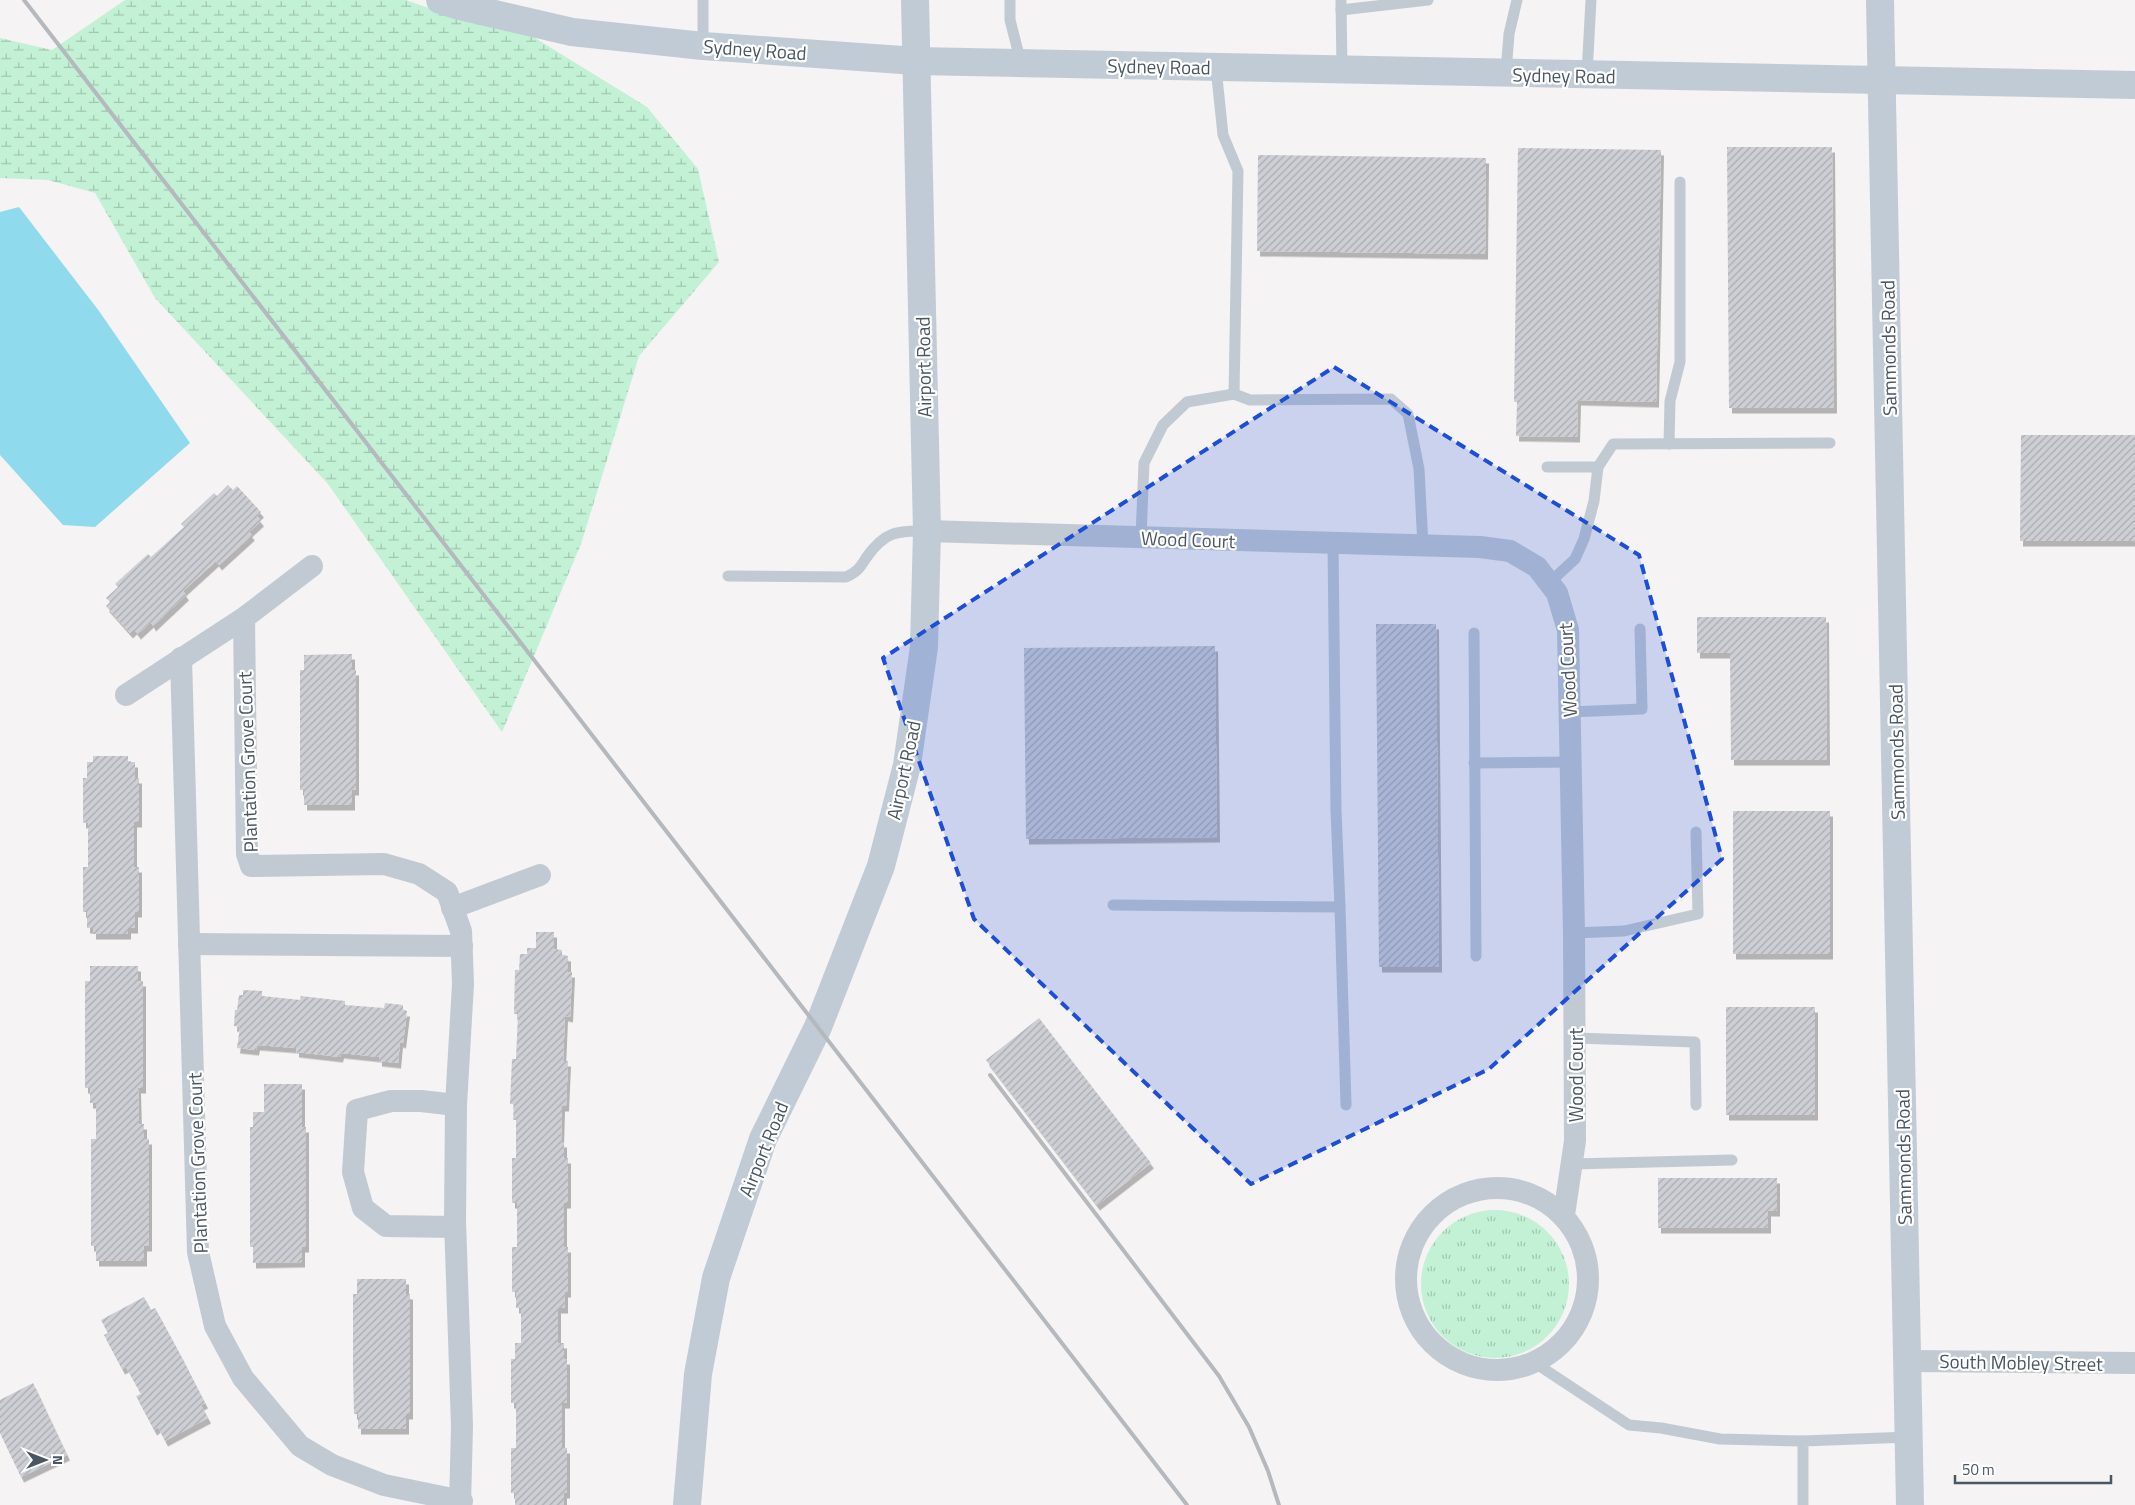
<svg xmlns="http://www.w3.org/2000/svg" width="2135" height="1505" font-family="'Titillium Web',sans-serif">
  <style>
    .grass { fill: url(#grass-tufts) }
    .wetland { fill: url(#wetland-marsh) }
    .water { fill: #90daee }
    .building { fill: url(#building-hatch); filter: url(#shadow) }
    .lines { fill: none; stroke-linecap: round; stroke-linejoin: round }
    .lane { stroke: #c1cad2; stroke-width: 11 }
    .street { stroke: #c1cad2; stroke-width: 22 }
    .secondary { stroke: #c1cbd6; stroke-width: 28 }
    .rail { stroke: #b5b8bd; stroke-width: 4 }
    .marked { fill: #1d4ed8; fill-opacity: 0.2; stroke: #1d4ed8; stroke-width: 4; stroke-dasharray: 10 6; stroke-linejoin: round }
    .labels { text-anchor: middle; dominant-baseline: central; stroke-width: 4.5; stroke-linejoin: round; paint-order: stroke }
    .street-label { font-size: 19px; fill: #4a5661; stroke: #fff }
  </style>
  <defs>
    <pattern id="grass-tufts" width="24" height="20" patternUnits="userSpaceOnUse" patternTransform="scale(1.25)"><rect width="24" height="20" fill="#c3f1d5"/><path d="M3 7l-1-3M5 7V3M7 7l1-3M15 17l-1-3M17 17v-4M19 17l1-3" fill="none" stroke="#a0c6b0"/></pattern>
    <pattern id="wetland-marsh" width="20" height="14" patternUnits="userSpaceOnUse" patternTransform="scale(1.25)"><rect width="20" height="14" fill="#c3f1d5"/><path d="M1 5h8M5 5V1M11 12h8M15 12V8" fill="none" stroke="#a0c6b0"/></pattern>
    <pattern id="building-hatch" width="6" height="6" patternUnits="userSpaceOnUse" patternTransform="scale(1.25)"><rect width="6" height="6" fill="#cdcfd5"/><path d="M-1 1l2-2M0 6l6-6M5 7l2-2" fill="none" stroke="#a8abb0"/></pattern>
    <filter id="shadow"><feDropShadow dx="3" dy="5.5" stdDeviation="0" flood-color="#0004"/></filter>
  </defs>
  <rect width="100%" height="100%" fill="#f5f3f3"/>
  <circle class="grass" cx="1495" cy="1284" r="74"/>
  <path class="wetland" d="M125 0H406L452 16 527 33 647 107 698 169 719 262 639 356 581 544 502 732 328 484 155 298 95 193 48 180 0 178V38L52 50Z"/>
  <path class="water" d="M19 207 99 311 190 443 95 527 63 525 0 455V212Z"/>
  <g class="building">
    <path d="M1727 147H1832L1834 408H1729Z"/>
    <path d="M1518 148 1661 150 1656 402 1578 400 1577 437 1516 436 1517 402H1514Z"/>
    <path d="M1258 155 1486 158 1485 254 1257 251Z"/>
    <path d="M2021 435H2135V541H2020Z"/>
    <path d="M228 485 233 490 237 486 261 512 257 516 261 521 249 532 252 535 219 565 216 561 183 591 186 595 153 626 151 622 138 634 134 629 130 633 106 606 110 602 106 598 118 587 115 584 128 572 148 554 151 557 184 527 181 524 214 493 217 496Z"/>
    <path d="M1697 617H1826L1827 760H1731L1730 653H1697Z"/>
    <path d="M1376 624H1436L1439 967H1379Z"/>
    <path d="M1215 646 1217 837 1026 839 1024 648Z"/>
    <path d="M352 654V670H356V790H352V805H304V790H300V670H304V655Z"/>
    <path d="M93 756H128V762H135V778H139V822H134V867H139V912H135V928H128V934H93V928H87V912H83V867H88V822L83 823V778H87V762H93Z"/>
    <rect x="1733" y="811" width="97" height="143"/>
    <path d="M536 932H554V949L562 950V955L568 956V972H572L570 1017 565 1016 563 1061H568L566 1106H562L561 1142H564V1158H568V1203H564V1247H568V1292H565V1308H558V1343H564V1359H567V1403H562V1448H567V1493H564V1505H515V1493H511V1448H516V1403H511V1359H515V1343H521V1308H516V1292H512V1247H517V1203H512V1158H516V1120H513L514 1104H510L512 1059H516L518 1014H514L515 970H519L520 954H527V948H536Z"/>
    <path d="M90 966H138V981H143V1088H138L139 1124H144V1139H149V1246H144V1261H96V1246H91V1139H96V1103H90V1088H85V981H90Z"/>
    <path d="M243 990 262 991V996L300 1000 301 996 318 998 345 1001V1005L384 1008 385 1003 403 1005V1011H407L403 1043 400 1042 398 1063 379 1061V1057L341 1053 340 1057 296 1052V1048L257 1045 256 1050 237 1048 240 1027 234 1026 235 1010H237L239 995H243Z"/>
    <rect x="1726" y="1007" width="89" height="108"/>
    <path d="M1039 1018 1151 1163 1097 1205 986 1060Z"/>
    <path d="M264 1084H302V1127H306V1247H302V1262L253 1263V1247H250V1127H253V1112H264Z"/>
    <path d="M1658 1178H1777V1211H1768V1228H1658Z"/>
    <path d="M357 1279H406V1294H410V1414H406V1429H358V1414H354L353 1369V1294H357Z"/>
    <path d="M144 1297 151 1310 155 1308 181 1356 205 1403 201 1405 208 1418 165 1441 158 1427 154 1430 144 1411 136 1396 141 1394 126 1367 122 1369 104 1335 108 1333 101 1320Z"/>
    <path d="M33 1383 67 1455 21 1477 0 1433V1400Z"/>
  </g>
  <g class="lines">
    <g class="lane">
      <path d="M703 0V46"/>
      <path d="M1010 0V20L1021 63"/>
      <path d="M1341 0 1342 70"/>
      <path d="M1341 10 1428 0"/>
      <path d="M1216 68 1223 135 1238 171 1234 394 1250 400 1391 399 1408 414 1419 469 1423 546"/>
      <path d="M1506 72 1509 34 1517 0"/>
      <path d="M1587 74 1591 0"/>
      <path d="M1669 444 1670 401 1680 362V182"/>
      <path d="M1547 467H1598"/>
      <path d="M1141 537 1144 463 1163 425 1187 402 1234 394"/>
      <path d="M728 576 846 577C857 572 860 568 866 558 885 531 896 531 927 531"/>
      <path d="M1549 583 1575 559 1584 539 1594 501 1598 467 1613 444 1830 443"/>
      <path d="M1474 633 1476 956"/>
      <path d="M1570 712 1642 709 1640 629"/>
      <path d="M1474 763 1571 762"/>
      <path d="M1113 905 1340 907 1336 811 1333 543"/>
      <path d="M1340 907 1346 1105"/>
      <path d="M1574 933 1624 931 1698 914 1696 832"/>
      <path d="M1575 1038 1695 1042 1696 1105"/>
      <path d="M1572 1164 1732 1160"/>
      <path d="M1535 1363 1629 1425 1661 1428 1720 1439 1803 1441"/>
      <path d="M1803 1505V1441L1909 1437"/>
    </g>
    <g class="street">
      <path d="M927 531 1480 547 1510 551 1537 567 1557 593 1568 630 1574 933 1575 1141 1564 1215"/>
      <path d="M244 618 247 854 251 866 384 864 419 874 447 892 461 931 463 984 456 1105 455 1221 462 1426 460 1505"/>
      <path d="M181 658 198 1252 215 1326 243 1378 300 1446 332 1465 384 1485 462 1501"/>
      <path d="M126 695 244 618 312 566"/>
      <path d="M452 908 540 875"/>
      <path d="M189 944 462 946"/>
      <circle cx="1497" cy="1279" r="91"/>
      <path d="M455 1227 386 1226 363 1208 353 1172 357 1110 391 1101H421L456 1105"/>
      <path d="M1907 1361 2135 1363"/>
    </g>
    <g class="secondary">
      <path d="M440 0 456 5 572 32 703 46 916 61 2135 85"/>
      <path d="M1880 0 1910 1505"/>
      <path d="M687 1505 698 1374 716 1278 763 1139 818 1027 881 866 907 765 924 647 927 531 915 0"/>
    </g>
    <g class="rail">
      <path d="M24 0 1187 1505"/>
      <path d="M990 1075 1219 1376 1249 1427 1268 1471 1279 1505"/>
    </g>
  </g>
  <path class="marked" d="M1334 367 1639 555 1722 859 1489 1069 1251 1184 974 919 883 658Z"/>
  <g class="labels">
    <g class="street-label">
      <text transform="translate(755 49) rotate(4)">Sydney Road</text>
      <text transform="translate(1159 66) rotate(1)">Sydney Road</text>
      <text transform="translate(1564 75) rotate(1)">Sydney Road</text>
      <text transform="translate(1888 348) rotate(-91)">Sammonds Road</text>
      <text transform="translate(923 367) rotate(-91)">Airport Road</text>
      <text transform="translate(1188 539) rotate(2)">Wood Court</text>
      <text transform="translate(1567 670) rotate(-93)">Wood Court</text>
      <text transform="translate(1896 752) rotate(-91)">Sammonds Road</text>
      <text transform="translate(247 762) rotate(-92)">Plantation Grove Court</text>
      <text transform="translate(903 770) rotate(-78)">Airport Road</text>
      <text transform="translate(1575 1075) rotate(-90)">Wood Court</text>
      <text transform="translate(763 1149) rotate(-68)">Airport Road</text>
      <text transform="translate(1903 1157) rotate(-91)">Sammonds Road</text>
      <text transform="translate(197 1163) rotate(-92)">Plantation Grove Court</text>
      <text transform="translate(2021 1362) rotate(1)">South Mobley Street</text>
    </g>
  </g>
  <g transform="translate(45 1460) rotate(90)" stroke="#ffffff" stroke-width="4" paint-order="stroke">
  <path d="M0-4L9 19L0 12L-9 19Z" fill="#4a5661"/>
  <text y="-8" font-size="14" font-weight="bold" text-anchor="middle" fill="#4a5661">N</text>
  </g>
  <path d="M1955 1475v8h156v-8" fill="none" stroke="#4a5661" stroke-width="2.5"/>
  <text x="1962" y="1475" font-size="15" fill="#4a5661" stroke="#ffffff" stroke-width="4" paint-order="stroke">50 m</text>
</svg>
